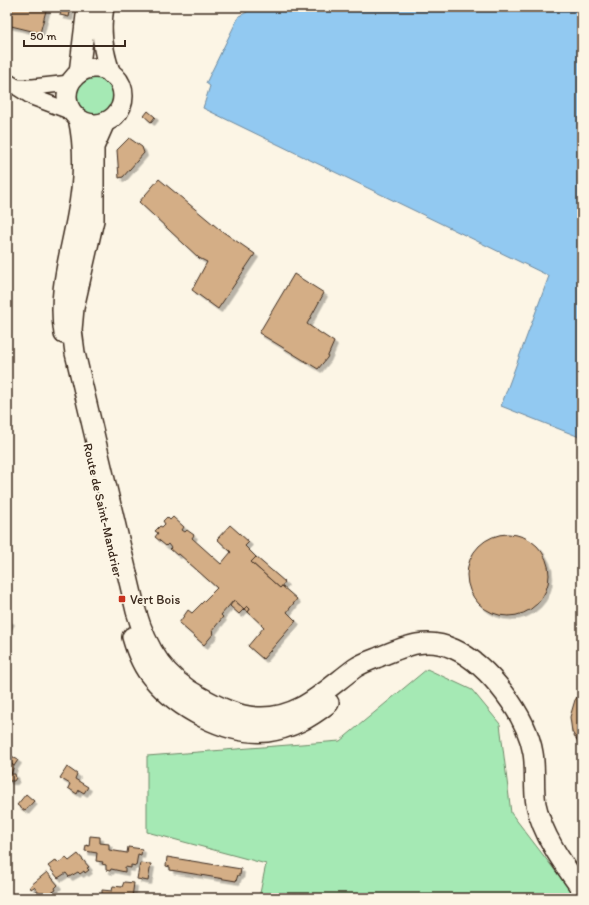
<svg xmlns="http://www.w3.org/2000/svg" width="589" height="905" font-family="Itim,sans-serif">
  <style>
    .green { fill: #a5e9b4; stroke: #708a69 }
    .water { fill: #92c9f1; stroke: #6f899d }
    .building { fill: #d4ae86; stroke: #3b2a1e; filter: url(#shadow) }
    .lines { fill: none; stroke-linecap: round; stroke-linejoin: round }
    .minor-casing { stroke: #3b2a1e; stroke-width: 18 }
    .major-casing { stroke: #3b2a1e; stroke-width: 22 }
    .minor { stroke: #fcf5e5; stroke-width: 15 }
    .major { stroke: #fcf5e5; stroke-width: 19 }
    .poi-dot { fill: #c8321e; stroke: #fcf5e5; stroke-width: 1.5 }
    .labels { text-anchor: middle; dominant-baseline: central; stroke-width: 4; stroke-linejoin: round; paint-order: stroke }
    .street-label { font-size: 13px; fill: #3b2a1e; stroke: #fcf5e5 }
    .poi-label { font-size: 13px; fill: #3b2a1e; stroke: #fcf5e5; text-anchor: start }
  </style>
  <defs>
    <filter id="shadow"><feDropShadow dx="3.5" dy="3.5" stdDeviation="0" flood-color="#0004"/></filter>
  </defs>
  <rect width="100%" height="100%" fill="#fcf5e5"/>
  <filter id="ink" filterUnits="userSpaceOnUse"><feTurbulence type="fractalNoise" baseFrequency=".025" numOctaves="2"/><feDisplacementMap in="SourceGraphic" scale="8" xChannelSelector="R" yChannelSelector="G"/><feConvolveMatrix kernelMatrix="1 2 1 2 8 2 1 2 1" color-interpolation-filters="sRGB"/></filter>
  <g filter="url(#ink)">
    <g class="green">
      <path d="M96 68C149 79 110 149 78 115 70 107 67 102 68 91L88 69Z"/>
      <path d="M427 669 472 690 500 724 511 813 576 898H259L266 864 147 832V756L340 741Z"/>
    </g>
    <path class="water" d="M249 7H582V438L501 406 549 276 203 108 210 86 206 83 239 16 247 12Z"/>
    <g class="building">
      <path d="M7 7H47L40 33 7 25Z"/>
      <path d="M62 7H71L69 17 60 15Z"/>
      <path d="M148 111 155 117 151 122 144 116Z"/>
      <path d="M129 138 142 147 144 153 123 177 119 178 117 150Z"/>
      <path d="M159 179 219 229 255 254 218 309 192 290 207 262 199 258 139 202Z"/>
      <path d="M294 274 324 293 307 324 334 342 327 358 318 369 259 333Z"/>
      <path d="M167 517 170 520 173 517 184 527 182 530 185 532 187 530 194 535 192 538 221 564 231 552 217 539 230 525 249 542 245 546 256 557 251 562 280 588 282 586 297 599 287 612 296 621 263 659 248 646 264 627 248 612 250 609 247 606 244 609 234 600 221 615 223 617 212 631 214 633 204 645 179 623 188 610 192 613 217 588 179 554 177 555 170 549 171 548 168 544 166 546 155 537 158 533 155 531 160 526 162 527 165 524 163 521Z"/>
      <circle cx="508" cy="575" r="41"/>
      <path d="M256 557 285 582 280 588 251 562Z"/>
      <path d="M234 600 244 609 239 614 230 606Z"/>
      <path d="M247 606 250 609 248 612 244 609Z"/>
      <path d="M7 619 11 621 7 628Z"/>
      <path d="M582 691V748L572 732 570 717 575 700Z"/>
      <path d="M7 753 18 760 14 766 7 761Z"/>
      <path d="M7 761 14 766 11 774H15L16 778 14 781H9L7 779Z"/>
      <path d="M67 767 77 774 75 779 88 787 84 793 79 790 77 794 68 788 70 784 60 778Z"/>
      <path d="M26 794 34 801 25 811 17 805Z"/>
      <path d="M90 836 100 837V843L109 844V850L127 853 128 847 142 849 141 855 138 854 136 866 131 865V868L125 867V872L111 869 110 871 106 870V865L102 864 103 862 96 861 97 853 85 851 86 845 89 846Z"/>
      <path d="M78 854 89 867 87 868 89 870 85 873 84 871 80 874 78 872 69 877 66 873 58 878 48 866 56 860 58 863 66 858 69 861Z"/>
      <path d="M167 857 241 869 240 875H238L236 881 170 870V867L166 866Z"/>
      <path d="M140 863 151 864 148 881 137 879Z"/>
      <path d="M47 872 58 885 55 888 56 890 43 898 34 887 31 889 30 886Z"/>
      <path d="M124 882 134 883 132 898H102V890L112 891 113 886 122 887Z"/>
    </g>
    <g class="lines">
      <defs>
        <g id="minor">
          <path d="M7 81 32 97 72 112"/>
          <path d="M18 87H33L70 83"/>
        </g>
        <g id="major">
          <path d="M104 7C100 29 103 53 111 74"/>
          <circle cx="95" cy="96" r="28"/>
          <path d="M79 73 87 7"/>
          <path d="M105 122 94 147V220L74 308 72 330 75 353 136 611C147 649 165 678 201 697 219 707 237 716 258 717 299 719 325 690 355 668 362 663 371 660 379 657 405 646 427 636 454 649 489 665 527 716 533 753 536 770 533 788 536 804 542 835 564 865 582 890"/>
          <path d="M64 334C57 293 70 255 77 216 83 185 85 149 78 118"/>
          <path d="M132 637C136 651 142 667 152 678 177 708 226 736 267 732 291 729 310 718 329 703"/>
        </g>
      </defs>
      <use href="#minor" class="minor-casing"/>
      <use href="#major" class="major-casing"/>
      <use href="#minor" class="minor"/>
      <use href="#major" class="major"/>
    </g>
  </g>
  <rect class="poi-dot" x="118" y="595" width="8" height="8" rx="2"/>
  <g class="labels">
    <g class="street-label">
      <text transform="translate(103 510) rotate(77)">Route de Saint-Mandrier</text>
    </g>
    <g class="poi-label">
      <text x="130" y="599">Vert Bois</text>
    </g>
  </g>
  <rect width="589" height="905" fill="none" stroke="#fcf5e5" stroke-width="24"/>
  <rect x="12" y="12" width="565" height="881" fill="none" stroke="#3b2a1e" stroke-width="1.5" filter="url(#ink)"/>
  <path d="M24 40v6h101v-6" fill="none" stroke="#3b2a1e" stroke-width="2"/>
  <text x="30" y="40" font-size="12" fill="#3b2a1e" stroke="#fcf5e5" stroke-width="3" paint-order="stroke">50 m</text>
</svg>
